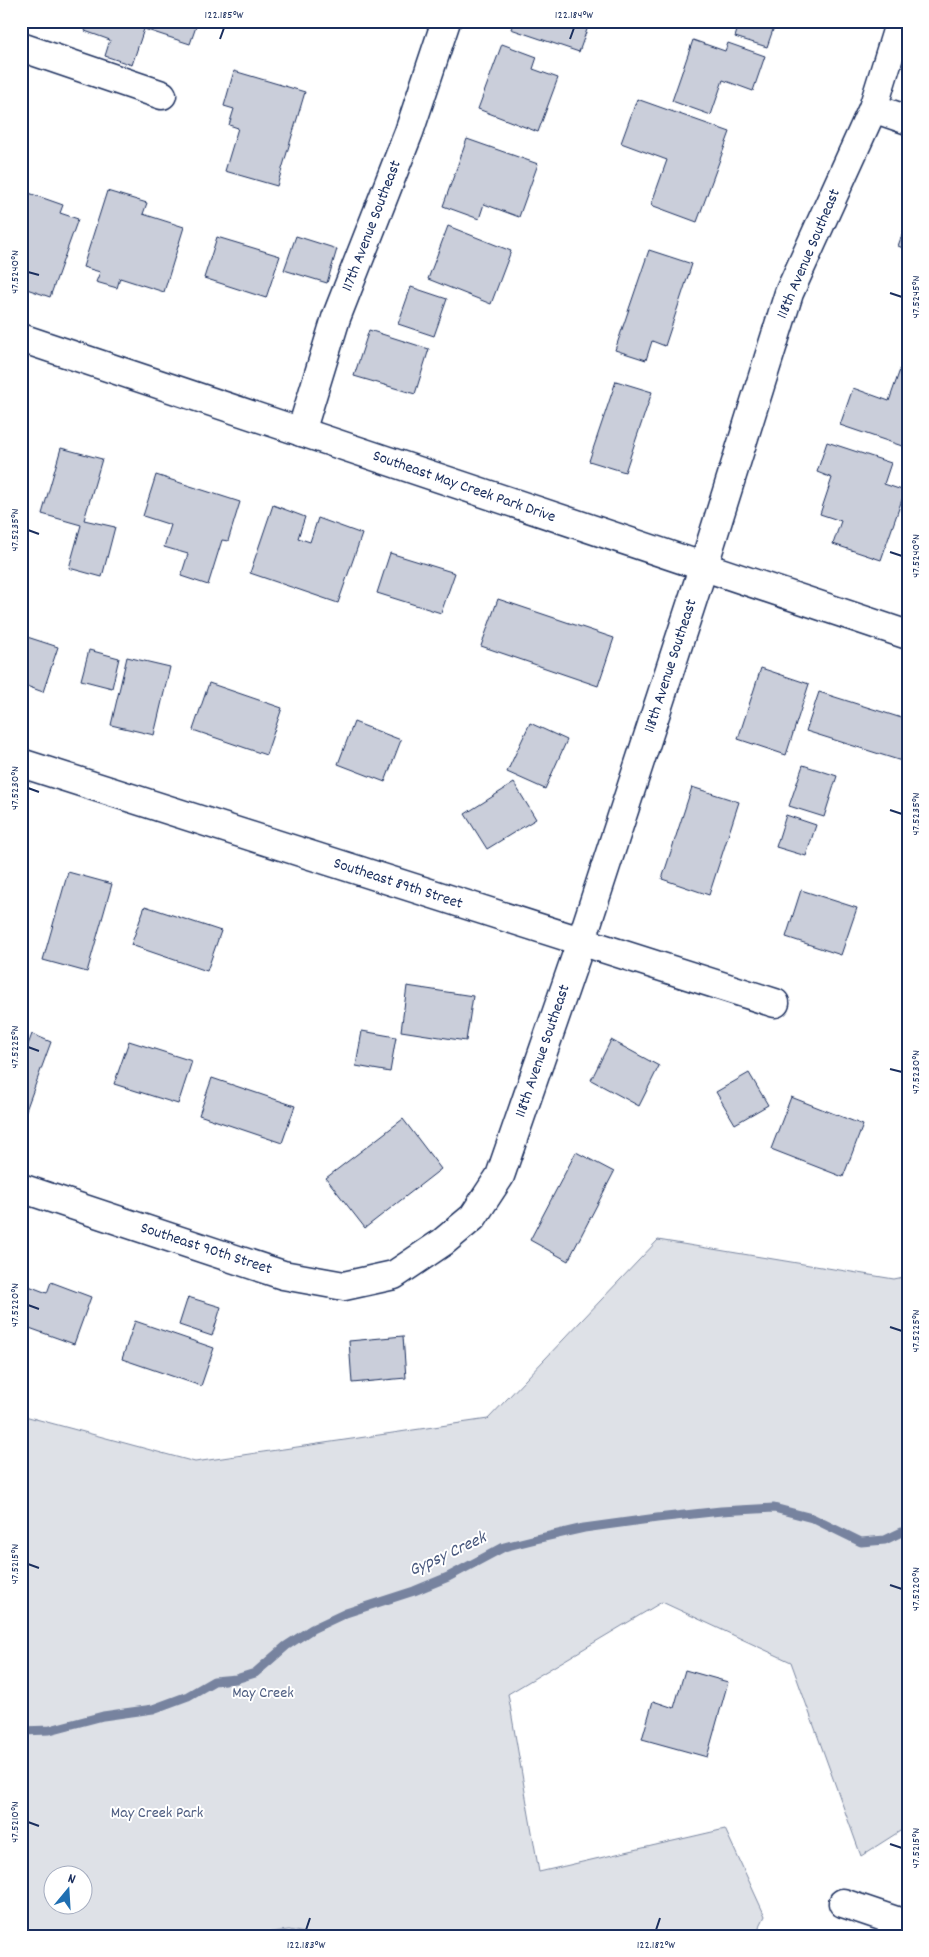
<svg xmlns="http://www.w3.org/2000/svg" width="929" height="1957" font-family="Dekko,sans-serif">
  <style>
    .green { fill: #dee1e7; stroke: #7c88a2; fill-rule: evenodd }
    .lines { fill: none; stroke-linecap: round; stroke-linejoin: round }
    .stream { stroke: #77839f; stroke-width: 9 }
    .building { fill: #caceda; stroke: #1b2f5e }
    .minor-casing { stroke: #1b2f5e; stroke-width: 31 }
    .minor { stroke: #fff; stroke-width: 28 }
    .ticks { fill: none; stroke: #1b2f5e; stroke-width: 2 }
    .labels { text-anchor: middle; dominant-baseline: central; stroke-width: 4; stroke-linejoin: round; paint-order: stroke }
    .street-label { font-size: 16px; fill: #1b2f5e; stroke: #fff }
    .park-label { font-size: 16px; fill: #4c5c80; stroke: #fff }
    .water-label { font-size: 18px; font-style: italic; fill: #49597e; stroke: #fff }
    .neatline { fill: none; stroke: #1b2f5e; stroke-width: 2 }
    .ticks-label { font-size: 12px; text-anchor: middle; fill: #1b2f5e }
  </style>
  <rect width="100%" height="100%" fill="#fff"/>
  <filter id="ink" filterUnits="userSpaceOnUse"><feTurbulence type="fractalNoise" baseFrequency=".02" numOctaves="2"/><feDisplacementMap in="SourceGraphic" scale="10" xChannelSelector="R" yChannelSelector="G"/><feConvolveMatrix kernelMatrix="1 2 1 2 8 2 1 2 1" color-interpolation-filters="sRGB"/></filter>
  <g filter="url(#ink)">
    <path class="green" d="M658 1240 894 1279 908 1276V1826L861 1856 791 1662 662 1602 508 1694 539 1872 725 1829 765 1916 755 1936H323L289 1930 239 1936H21V1415L195 1462 488 1419ZM52 1874H82V1904H52Z"/>
    <g class="lines">
      <path class="stream" d="M21 1731 50 1730 103 1716 153 1709 188 1696 214 1681 236 1679 255 1673 286 1646 312 1629 346 1613 414 1591 448 1577 504 1547 536 1539 584 1528 657 1518 721 1511 774 1508 812 1518 861 1542 885 1540 908 1529"/>
    </g>
    <g class="building">
      <path d="M89 21H198L190 44 144 29 132 65 105 56 110 40 85 31Z"/>
      <path d="M514 21H590L579 52 511 29Z"/>
      <path d="M740 21H776L767 47 735 37Z"/>
      <path d="M693 40 725 51 728 43 765 56 753 91 723 80 711 115 672 101Z"/>
      <path d="M502 44 537 57 533 69 558 78 538 132 478 109Z"/>
      <path d="M234 71 305 92 277 186 225 171 238 128 229 125 234 109 224 106Z"/>
      <path d="M637 99 730 132 697 222 651 205 667 160 621 143Z"/>
      <path d="M467 139 538 164 519 217 484 204 479 219 443 206Z"/>
      <path d="M107 191 147 203 143 214 184 227 164 292 120 278 117 288 96 282 100 272 83 267Z"/>
      <path d="M26 192 63 205 60 213 78 219 50 297 21 287V201Z"/>
      <path d="M908 218V250L898 246Z"/>
      <path d="M448 226 511 251 491 304 428 279Z"/>
      <path d="M296 236 337 249 327 283 284 270Z"/>
      <path d="M217 237 280 256 266 298 204 278Z"/>
      <path d="M649 250 692 264 665 346 652 341 646 360 615 350Z"/>
      <path d="M411 287 447 299 434 336 398 324Z"/>
      <path d="M369 330 429 349 415 394 354 376Z"/>
      <path d="M908 347V448L840 425 853 388 889 401Z"/>
      <path d="M616 381 652 392 625 472 589 461Z"/>
      <path d="M827 442 891 463 884 484 905 491 881 560 833 544 841 521 820 514 832 478 817 472Z"/>
      <path d="M61 448 102 459 84 520 115 527 102 577 69 568 81 525 42 514Z"/>
      <path d="M156 475 240 502 228 541 222 540 208 585 181 576 188 554 164 547 171 525 143 516Z"/>
      <path d="M273 505 305 517 298 538 310 542 318 518 362 534 338 603 250 573Z"/>
      <path d="M390 553 455 573 441 613 377 593Z"/>
      <path d="M498 599 614 638 598 686 481 646Z"/>
      <path d="M21 635 58 647 43 692 21 684Z"/>
      <path d="M89 650 119 658 112 688 81 680Z"/>
      <path d="M127 657 170 667 154 735 111 725Z"/>
      <path d="M761 668 809 684 786 755 738 739Z"/>
      <path d="M209 683 282 708 266 755 193 730Z"/>
      <path d="M819 692 908 720V763L806 731Z"/>
      <path d="M354 722 401 740 385 782 338 764Z"/>
      <path d="M530 723 567 740 545 789 507 772Z"/>
      <path d="M803 765 837 776 824 817 789 806Z"/>
      <path d="M514 783 536 819 487 849 465 814Z"/>
      <path d="M692 787 739 802 709 895 662 879Z"/>
      <path d="M786 815 816 825 806 856 776 847Z"/>
      <path d="M68 872 112 884 87 972 43 960Z"/>
      <path d="M801 890 857 908 841 955 786 937Z"/>
      <path d="M145 906 221 931 207 971 131 945Z"/>
      <path d="M407 986 473 996 466 1041 401 1031Z"/>
      <path d="M362 1031 396 1037 390 1072 356 1066Z"/>
      <path d="M32 1034 51 1042 25 1113 21 1111V1058H23Z"/>
      <path d="M611 1040 659 1066 639 1106 591 1080Z"/>
      <path d="M129 1041 192 1061 178 1104 114 1084Z"/>
      <path d="M749 1073 768 1105 735 1124 716 1092Z"/>
      <path d="M212 1078 295 1106 282 1143 199 1115Z"/>
      <path d="M791 1097 863 1125 843 1177 771 1149Z"/>
      <path d="M403 1119 441 1169 365 1228 326 1178Z"/>
      <path d="M576 1152 614 1172 568 1261 530 1240Z"/>
      <path d="M51 1282 91 1297 74 1344 21 1325V1283L47 1293Z"/>
      <path d="M188 1297 221 1307 212 1336 179 1325Z"/>
      <path d="M135 1321 214 1348 201 1386 122 1359Z"/>
      <path d="M403 1336 406 1378 352 1383 349 1341Z"/>
      <path d="M685 1670 728 1682 707 1757 642 1739 653 1701 674 1708Z"/>
    </g>
    <g class="lines">
      <defs>
        <g id="minor">
          <path d="M21 47 162 95"/>
          <path d="M873 108 908 120"/>
          <path d="M21 338 908 635"/>
          <path d="M301 432 336 318 409 132 446 21"/>
          <path d="M21 763 775 1003"/>
          <path d="M21 1188 283 1275 344 1286 394 1275 443 1242 473 1217 500 1176 581 942 703 568 789 293 873 108 900 21"/>
          <path d="M843 1903 908 1925"/>
        </g>
      </defs>
      <use href="#minor" class="minor-casing"/>
      <use href="#minor" class="minor"/>
    </g>
  </g>
  <path class="ticks" d="M220 39 224 28M570 39 574 28M28 272 39 275M890 293 902 297M28 530 39 534M890 552 902 556M28 788 39 792M890 810 902 814M28 1047 39 1051M890 1069 902 1072M28 1305 39 1309M890 1327 902 1331M28 1564 39 1568M890 1585 902 1589M28 1822 39 1826M890 1844 902 1848M306 1930 310 1918M656 1930 660 1918"/>
  <g class="labels">
    <g class="street-label">
      <text transform="translate(372 226) rotate(-69)">117th Avenue Southeast</text>
      <text transform="translate(809 254) rotate(-67)">118th Avenue Southeast</text>
      <text transform="translate(464 487) rotate(19)">Southeast May Creek Park Drive</text>
      <text transform="translate(671 666) rotate(-72)">118th Avenue Southeast</text>
      <text transform="translate(398 884) rotate(18)">Southeast 89th Street</text>
      <text transform="translate(543 1051) rotate(-71)">118th Avenue Southeast</text>
      <text transform="translate(206 1249) rotate(18)">Southeast 90th Street</text>
    </g>
    <g class="park-label">
      <text x="263" y="1693">May Creek</text>
      <text x="157" y="1813">May Creek Park</text>
    </g>
    <g class="water-label">
      <text transform="translate(448 1555) rotate(-25)">Gypsy Creek</text>
    </g>
  </g>
  <rect width="929" height="1957" fill="none" stroke="#fff" stroke-width="55"/>
  <g transform="translate(68 1890) rotate(18)"><circle r="24" fill="#ffffff" stroke="#a4acbf"/>
  <path d="M0-4L9 19L0 12L-9 19Z" fill="#1f6fb2"/>
  <text y="-8" font-size="14" font-weight="bold" text-anchor="middle" fill="#1b2f5e">N</text>
  </g>
  <rect x="28" y="28" width="874" height="1902" class="neatline"/>
  <g class="ticks-label">
    <text x="224" y="18">122.185°W</text>
    <text x="574" y="18">122.184°W</text>
    <text transform="translate(14 272) rotate(-90)" y="4">47.5240°N</text>
    <text transform="translate(915 297) rotate(-90)" y="4">47.5245°N</text>
    <text transform="translate(14 530) rotate(-90)" y="4">47.5235°N</text>
    <text transform="translate(915 556) rotate(-90)" y="4">47.5240°N</text>
    <text transform="translate(14 788) rotate(-90)" y="4">47.5230°N</text>
    <text transform="translate(915 814) rotate(-90)" y="4">47.5235°N</text>
    <text transform="translate(14 1047) rotate(-90)" y="4">47.5225°N</text>
    <text transform="translate(915 1072) rotate(-90)" y="4">47.5230°N</text>
    <text transform="translate(14 1305) rotate(-90)" y="4">47.5220°N</text>
    <text transform="translate(915 1331) rotate(-90)" y="4">47.5225°N</text>
    <text transform="translate(14 1564) rotate(-90)" y="4">47.5215°N</text>
    <text transform="translate(915 1589) rotate(-90)" y="4">47.5220°N</text>
    <text transform="translate(14 1822) rotate(-90)" y="4">47.5210°N</text>
    <text transform="translate(915 1848) rotate(-90)" y="4">47.5215°N</text>
    <text x="306" y="1948">122.183°W</text>
    <text x="656" y="1948">122.182°W</text>
  </g>
</svg>
